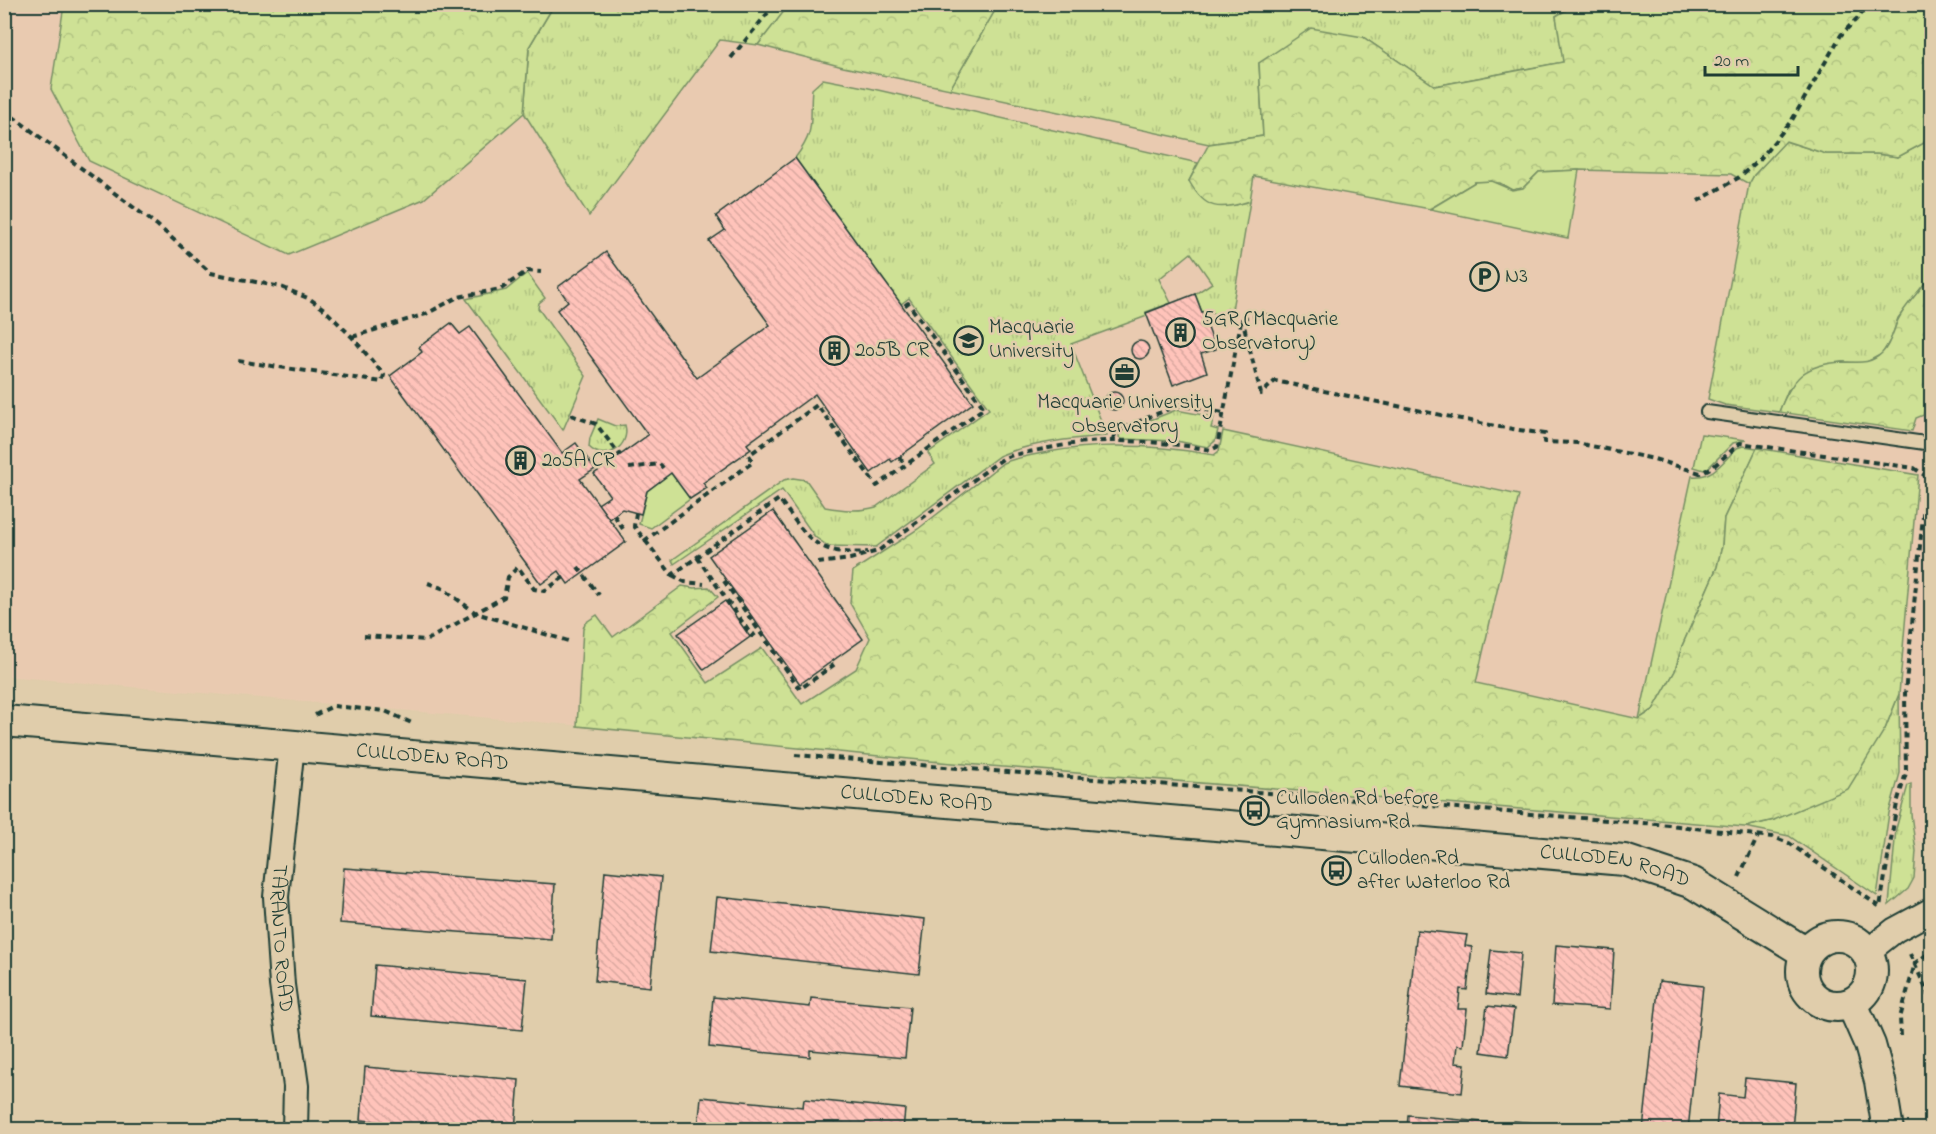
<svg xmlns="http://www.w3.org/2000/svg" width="1936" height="1134" font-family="'Indie Flower',sans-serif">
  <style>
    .built { fill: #e9cab0 }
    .grass { fill: url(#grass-tufts); stroke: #768f64; stroke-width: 1.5 }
    .forest { fill: url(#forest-crowns); stroke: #768f64; stroke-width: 1.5 }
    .green { fill: #cee195; stroke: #768f64; stroke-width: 1.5 }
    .building { fill: url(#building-back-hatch); stroke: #1f3d34; stroke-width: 1.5 }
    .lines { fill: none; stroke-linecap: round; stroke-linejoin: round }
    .service-casing { stroke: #1f3d34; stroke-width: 16 }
    .minor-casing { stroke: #1f3d34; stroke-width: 28 }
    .tertiary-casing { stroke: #1f3d34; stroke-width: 34 }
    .path { stroke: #1f3d34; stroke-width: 4; stroke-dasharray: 6 4.5; stroke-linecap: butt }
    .service { stroke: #e0cdab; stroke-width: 12 }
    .minor { stroke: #e0cdab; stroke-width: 24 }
    .tertiary { stroke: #e0cdab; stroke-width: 30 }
    .labels { text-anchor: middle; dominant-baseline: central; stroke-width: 5; stroke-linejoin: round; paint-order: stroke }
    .poi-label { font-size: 21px; fill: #1f3d34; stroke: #e0cdab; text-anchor: start }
    .street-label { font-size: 21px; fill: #1f3d34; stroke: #e0cdab }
  </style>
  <defs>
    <pattern id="grass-tufts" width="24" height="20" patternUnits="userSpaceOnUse" patternTransform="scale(1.5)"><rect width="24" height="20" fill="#cee195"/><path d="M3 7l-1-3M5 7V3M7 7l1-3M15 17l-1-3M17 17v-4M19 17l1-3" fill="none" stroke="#b0c281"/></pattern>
    <pattern id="forest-crowns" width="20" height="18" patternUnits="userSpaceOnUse" patternTransform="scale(1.5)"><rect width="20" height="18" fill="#cee195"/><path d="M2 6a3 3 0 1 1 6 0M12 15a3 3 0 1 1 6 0" fill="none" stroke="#b0c281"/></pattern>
    <pattern id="building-back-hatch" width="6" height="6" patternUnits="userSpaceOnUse" patternTransform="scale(1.5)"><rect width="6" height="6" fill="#ffc3ba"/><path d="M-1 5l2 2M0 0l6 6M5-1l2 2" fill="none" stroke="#daa8a0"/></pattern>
  </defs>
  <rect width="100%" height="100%" fill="#e0cdab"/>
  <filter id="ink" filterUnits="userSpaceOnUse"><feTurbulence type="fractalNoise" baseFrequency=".0167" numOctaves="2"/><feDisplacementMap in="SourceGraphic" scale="12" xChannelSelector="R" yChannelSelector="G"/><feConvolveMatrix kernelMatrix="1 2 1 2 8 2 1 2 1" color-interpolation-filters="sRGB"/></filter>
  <g filter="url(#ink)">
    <path class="built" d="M4 5H1931V842L5 676Z"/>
    <g class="grass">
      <path d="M554 5H797L788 7 758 45 720 40 589 216 524 113 529 47Z"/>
      <path d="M998 5H1575L1556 16 1564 62 1435 86 1363 37 1259 63 1263 136 1209 144 950 89Z"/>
      <path d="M823 79 869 88 1198 163 1189 181 1236 205 1250 201 1231 316 1202 312 1195 294 1212 283 1191 253 1159 279 1171 303 1146 312 1147 316 1071 344 1107 436C1075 438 1029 443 999 456L876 547 828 546 815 537 782 490 674 564 672 560 784 480 793 478 806 480 825 507C842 510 859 512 876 507L935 464 928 453 989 409 909 298 901 304 795 158C817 130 809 121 812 89Z"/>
      <path d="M1931 134V280L1925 283 1898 318 1891 339 1882 354 1865 363 1842 362 1825 365 1788 390 1779 412 1725 405 1708 399 1749 184 1754 175 1785 141 1826 154H1877L1898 157 1926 142Z"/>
      <path d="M527 273 545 298 539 303 538 308 586 376 563 430 466 299 506 290Z"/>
      <path d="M1176 410 1214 417 1211 428 1218 430 1215 441 1208 447 1176 441 1122 439 1119 437 1120 432Z"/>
      <path d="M598 419 615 426 625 425C631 447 605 463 589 447L590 438Z"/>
      <path d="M1743 446 1757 448 1724 518 1722 546 1717 567 1682 646 1675 671 1653 710 1639 719 1692 476C1714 478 1723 461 1737 448Z"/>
      <path d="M1899 694 1900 773 1889 813 1877 896 1789 836 1745 827 1774 820 1885 729Z"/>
      <path d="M1911 784V814L1916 851 1914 878 1908 889 1889 905 1896 829 1908 785Z"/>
    </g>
    <g class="forest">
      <path d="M797 4H998V5L950 89 843 67 758 45 788 6Z"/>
      <path d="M1924 4 1931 13V134L1926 142 1898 157 1877 154H1826L1786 141 1754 175 1749 184 1731 174 1579 170 1539 172 1523 188 1512 190 1500 183 1475 182 1430 209 1254 176 1250 201C1219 211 1205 210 1189 181L1209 144 1263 136 1259 63 1311 28 1363 37 1435 86 1563 62 1556 16 1575 5Z"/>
      <path d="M64 5V4L554 5 529 47 524 113 424 199 289 255 89 161 51 89Z"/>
      <path d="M1931 280V412L1916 418 1912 431 1779 412C1792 378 1804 364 1843 362 1857 362 1870 365 1882 353 1891 344 1893 331 1898 320 1904 307 1917 294 1925 283Z"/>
      <path d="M1223 431 1519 495 1476 683 1639 719 1653 710 1675 671 1682 646 1717 567 1722 546 1724 518 1757 448 1918 475 1899 694 1885 729 1848 789 1774 820 1745 827 940 762 577 726 583 629 585 623 597 615 613 637 682 586 694 588 709 587 718 597 672 632 708 683 762 648 802 704 856 669 870 638 850 603 853 571 918 529 1003 463C1018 457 1033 455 1048 452 1104 442 1158 445 1214 455L1219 451Z"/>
    </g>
    <g class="green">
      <path d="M1579 170 1568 238 1430 209 1475 182 1491 181 1512 190 1523 188 1539 172Z"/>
      <path d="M1701 434 1746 440 1733 443 1707 469 1704 470 1694 467Z"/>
      <path d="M671 473 690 499 651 528 639 524 647 491Z"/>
    </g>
    <g class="building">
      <path d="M795 158 973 403 892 462 890 459 871 473 815 394 747 444 751 449 703 483 707 488 690 499 671 473 647 491 641 514 622 509 609 519 598 504 610 496 594 474 648 435 557 310 568 301 558 287 606 252 697 378 770 325 709 241 725 230 716 216Z"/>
      <path d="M1195 294 1216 349 1201 354 1207 372 1173 385 1146 313Z"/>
      <path d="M451 323 460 334 470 327 562 453 576 443 595 469 580 479 626 542 568 584 559 571 541 584 390 376 422 352 419 347Z"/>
      <circle cx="1140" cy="350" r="9"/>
      <circle cx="1114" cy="401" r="9"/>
      <path d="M773 511 863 639 800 684 709 556Z"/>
      <path d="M725 601 750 637 704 670 678 634Z"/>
      <path d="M344 868 555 884 551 939 340 923Z"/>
      <path d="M605 871 661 877 650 987 595 981Z"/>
      <path d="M717 897 925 919 919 974 711 951Z"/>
      <path d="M1417 930 1467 935 1465 946 1472 947 1467 990 1460 989 1458 1009H1467L1463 1046 1457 1045 1455 1063 1465 1064 1462 1093 1400 1086Z"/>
      <path d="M1556 945 1614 950 1610 1009 1552 1005Z"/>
      <path d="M1491 950 1521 953 1517 998 1486 994Z"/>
      <path d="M375 965 527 979 522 1030 371 1016Z"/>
      <path d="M1659 981 1703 986 1688 1130H1643Z"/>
      <path d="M713 997 810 1007 811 998 910 1007 905 1058 810 1050V1057L709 1047Z"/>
      <path d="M1487 1006 1514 1009 1508 1056 1481 1052Z"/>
      <path d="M365 1067 519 1080 515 1130H475L361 1120Z"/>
      <path d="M1745 1078 1796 1083 1792 1130H1716L1719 1094 1743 1097Z"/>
      <path d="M701 1097 803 1107 804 1099 905 1109 903 1130H698Z"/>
      <path d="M1408 1115 1514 1125V1121L1598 1129 1407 1130Z"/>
    </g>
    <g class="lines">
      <defs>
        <path id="service" d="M1707 412 1932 444"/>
        <g id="minor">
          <path id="s1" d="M292 745 276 897 282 985 296 1086 295 1130"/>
          <path d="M1867 952 1895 930 1932 910"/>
        </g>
        <g id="tertiary">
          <path id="s2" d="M4 721 1624 860 1693 883 1806 953"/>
          <circle cx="1837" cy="971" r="35"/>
          <path d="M1852 1004 1870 1045 1880 1081 1888 1130"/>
        </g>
      </defs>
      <use href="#service" class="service-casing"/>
      <use href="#minor" class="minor-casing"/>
      <use href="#tertiary" class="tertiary-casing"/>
      <g class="path">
        <path d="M731 58 775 4"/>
        <path d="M4 110 157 225 211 273 281 287 310 299 324 309 352 337 384 375 382 382 238 361"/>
        <path d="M1698 201 1738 178 1760 159 1792 120 1841 35 1871 4"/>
        <path d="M1242 318 1272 315"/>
        <path d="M352 337 426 314 458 297 501 289 527 271 541 272"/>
        <path d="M1166 401 1169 409"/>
        <path d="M571 415 596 424 620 455"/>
        <path d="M1113 440 1116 431 1178 405 1224 413"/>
        <path d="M899 457 905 465"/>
        <path d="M629 468 660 464 663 468"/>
        <path d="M636 513 634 526 672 575 779 499C808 538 815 556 868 552"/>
        <path d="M614 515 625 532"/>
        <path d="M644 541 753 462 749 455 817 405 877 486 984 408 908 303 903 307"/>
        <path d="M697 557 752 636 759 631"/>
        <path d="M818 563 850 559 878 551 991 467 1004 458 1013 455C1046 449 1081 440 1114 441 1146 441 1180 444 1211 450L1217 447 1241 322"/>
        <path d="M578 567 599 595"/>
        <path d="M672 575 685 582 704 584"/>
        <path d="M724 581 800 689 835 664 833 661"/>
        <path d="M428 583 442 588 476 613 568 641"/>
        <path d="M364 636 427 640 504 597 508 577 518 567 534 589 544 591 564 577"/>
        <path d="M315 715 333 706 385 711 414 724"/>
        <path d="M795 755 1669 825 1773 837 1789 843 1880 907 1897 803 1906 773 1905 693 1927 477 1914 468 1740 443 1713 467 1700 473 1654 459 1577 443 1544 442 1545 434 1500 427 1275 381 1261 394 1242 318"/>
        <path d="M1739 877 1758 836"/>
        <path d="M1910 954 1932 1002"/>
        <path d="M1901 1036 1900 1018 1915 963 1932 951"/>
      </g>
      <use href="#service" class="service"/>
      <use href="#minor" class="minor"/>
      <use href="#tertiary" class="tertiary"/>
    </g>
  </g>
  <defs>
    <symbol id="parking-ring" viewBox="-11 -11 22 22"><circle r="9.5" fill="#e0cdab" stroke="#1f3d34" stroke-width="1.5"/><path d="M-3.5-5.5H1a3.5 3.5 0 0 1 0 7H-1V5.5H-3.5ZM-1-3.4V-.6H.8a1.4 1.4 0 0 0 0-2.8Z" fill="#1f3d34"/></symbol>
    <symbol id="building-ring" viewBox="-11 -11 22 22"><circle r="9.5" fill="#e0cdab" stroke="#1f3d34" stroke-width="1.5"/><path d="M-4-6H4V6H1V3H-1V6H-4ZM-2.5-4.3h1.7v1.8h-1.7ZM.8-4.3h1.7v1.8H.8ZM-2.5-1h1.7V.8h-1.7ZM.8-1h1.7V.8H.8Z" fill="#1f3d34"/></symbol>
    <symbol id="university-ring" viewBox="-11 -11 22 22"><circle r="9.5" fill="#e0cdab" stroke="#1f3d34" stroke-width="1.5"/><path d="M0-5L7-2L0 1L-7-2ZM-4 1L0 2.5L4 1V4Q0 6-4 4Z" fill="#1f3d34"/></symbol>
    <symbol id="office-ring" viewBox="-11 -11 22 22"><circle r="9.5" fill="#e0cdab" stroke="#1f3d34" stroke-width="1.5"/><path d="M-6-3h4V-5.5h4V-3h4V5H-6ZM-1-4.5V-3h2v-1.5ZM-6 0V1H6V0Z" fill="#1f3d34"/></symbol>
    <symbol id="bus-ring" viewBox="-11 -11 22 22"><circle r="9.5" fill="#e0cdab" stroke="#1f3d34" stroke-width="1.5"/><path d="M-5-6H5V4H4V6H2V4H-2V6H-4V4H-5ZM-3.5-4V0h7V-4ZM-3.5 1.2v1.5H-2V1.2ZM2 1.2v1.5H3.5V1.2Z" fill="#1f3d34"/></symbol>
  </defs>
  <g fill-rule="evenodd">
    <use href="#parking-ring" x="1468" y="260" width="33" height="33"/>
    <use href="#building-ring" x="1164" y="316" width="33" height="33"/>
    <use href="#university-ring" x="952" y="324" width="33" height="33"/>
    <use href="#building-ring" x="818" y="334" width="33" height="33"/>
    <use href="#office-ring" x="1108" y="356" width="33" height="33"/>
    <use href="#building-ring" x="504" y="444" width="33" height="33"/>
    <use href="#bus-ring" x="1238" y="794" width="33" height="33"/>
    <use href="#bus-ring" x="1320" y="854" width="33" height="33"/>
  </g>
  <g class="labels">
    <g class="poi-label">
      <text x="1505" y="277">N3</text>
      <text x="1202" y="320">5GR (Macquarie<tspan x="1202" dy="24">Observatory)</tspan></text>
      <text x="989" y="328">Macquarie<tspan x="989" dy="24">University</tspan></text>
      <text x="855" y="351">205B CR</text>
      <text x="1125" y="403" text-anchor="middle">Macquarie University<tspan x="1125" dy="24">Observatory</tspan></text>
      <text x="542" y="461">205A CR</text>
      <text x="1276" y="799">Culloden Rd before<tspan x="1276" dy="24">Gymnasium Rd</tspan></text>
      <text x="1357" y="859">Culloden Rd<tspan x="1357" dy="24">after Waterloo Rd</tspan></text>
    </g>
    <g class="street-label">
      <text stroke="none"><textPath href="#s2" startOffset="430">CULLODEN ROAD</textPath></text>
      <text stroke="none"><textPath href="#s2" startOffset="916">CULLODEN ROAD</textPath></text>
      <text stroke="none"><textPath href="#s2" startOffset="1618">CULLODEN ROAD</textPath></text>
      <text stroke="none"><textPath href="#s1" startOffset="194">TARANTO ROAD</textPath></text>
    </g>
  </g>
  <rect width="1936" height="1134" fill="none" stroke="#e0cdab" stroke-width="24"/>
  <rect x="12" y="12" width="1912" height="1110" fill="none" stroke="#1f3d34" stroke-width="2" filter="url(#ink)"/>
  <path d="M1705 66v9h93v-9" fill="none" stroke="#1f3d34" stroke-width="3"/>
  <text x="1714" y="66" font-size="18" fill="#1f3d34" stroke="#e0cdab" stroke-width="4.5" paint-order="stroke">20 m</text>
</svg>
